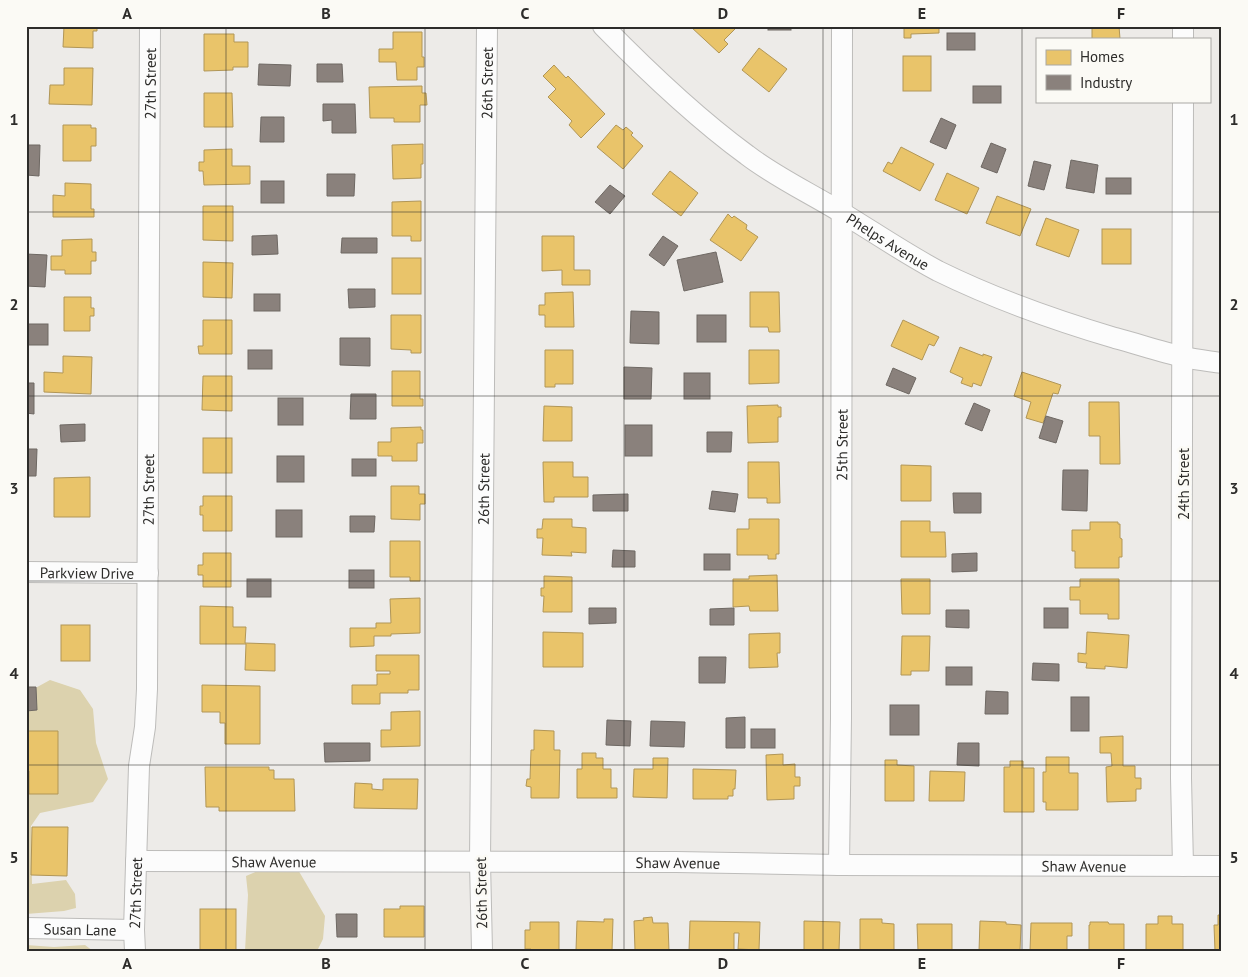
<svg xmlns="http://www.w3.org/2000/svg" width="1248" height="977" font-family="'PT Sans',sans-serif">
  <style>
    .forest { fill: #dcd2ae }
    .homes { fill: #e9c46a; stroke: #b19657 }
    .industry { fill: #8a817c; stroke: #6e6863 }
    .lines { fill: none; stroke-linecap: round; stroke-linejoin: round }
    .minor-casing { stroke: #bdbcba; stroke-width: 22 }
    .minor { stroke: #fcfcfc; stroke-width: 20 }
    .grid { fill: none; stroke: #2d2c2a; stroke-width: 1; stroke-opacity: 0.55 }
    .labels { text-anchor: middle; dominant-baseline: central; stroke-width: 5; stroke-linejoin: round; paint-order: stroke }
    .street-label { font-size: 15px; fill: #2d2c2a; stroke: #fbfaf5 }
    .neatline { fill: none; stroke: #2d2c2a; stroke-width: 2 }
    .grid-label { font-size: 16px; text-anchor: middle; font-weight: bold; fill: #2d2c2a }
  </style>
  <rect width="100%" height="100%" fill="#edebe8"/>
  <g class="forest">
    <path d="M50 680 80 690 93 709 96 743 108 779 93 802 40 813 31 826 32 884 66 880 75 894 76 908 64 911 26 914V696L30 691Z"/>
    <path d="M272 865 297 868 325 916 323 939 317 951H245L248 895 246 876Z"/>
    <path d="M26 945 54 947 85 945 93 951H26Z"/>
  </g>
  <g class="homes">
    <path d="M64 26H97V31H93V48L63 47Z"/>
    <path d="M734 26 736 28 724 40 728 44 719 53 691 27Z"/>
    <path d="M904 26H939V33L911 34V38H904Z"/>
    <path d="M1092 26H1119L1120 39H1092Z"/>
    <path d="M393 32H422V57H424V67H417V80H397L396 62H379V49H393Z"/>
    <path d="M204 34H234V42H248V67H233V70L204 71Z"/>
    <path d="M759 48 787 69 769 92 742 70Z"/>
    <rect x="903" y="56" width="28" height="35"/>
    <path d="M554 65 566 78 568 76 605 114 581 138 569 125 572 121 548 97 556 89 543 76Z"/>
    <path d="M64 68H93L92 105 49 104 50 85H64Z"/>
    <path d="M422 86V93H426L427 105H420V122H394V118H370L369 87Z"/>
    <path d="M204 93H232L233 127H204Z"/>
    <path d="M63 125H91V128H96V146H91V161H63Z"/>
    <path d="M616 125 623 130 626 127 633 133 631 135 643 146 623 169 597 147Z"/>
    <path d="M423 144V164H421V178L393 179 392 145Z"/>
    <path d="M901 147 934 164 920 191 883 171 888 162 892 164Z"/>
    <path d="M232 149V166H250V184L204 185 203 171H199V162H204V150Z"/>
    <path d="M670 171 698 193 681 216 652 194Z"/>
    <path d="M947 173 979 188 967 214 935 200Z"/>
    <path d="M65 183 91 184V209H94V217H53V195L65 196Z"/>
    <path d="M997 196 1031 209 1020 236 986 223Z"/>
    <path d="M421 201V241H411V236H392V202Z"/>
    <path d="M203 206H233V241L203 240Z"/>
    <path d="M728 214 732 218 734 216 747 225 746 229 758 237 741 261 710 240Z"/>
    <path d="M1046 218 1079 230 1069 257 1036 245Z"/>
    <rect x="1102" y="229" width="29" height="35"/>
    <path d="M542 236H574V270H590V285H562V270L542 271Z"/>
    <path d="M92 239V252H96V261H91V274H65V270H51V256H62V240Z"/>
    <rect x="392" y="258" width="29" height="36"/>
    <path d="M203 262 233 263 232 298 203 297Z"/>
    <path d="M573 292 574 327H545V315H539V305H545V293Z"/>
    <path d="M750 292H779L780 332H769L768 327H750Z"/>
    <path d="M64 297H91V308H94V316H90V331H64Z"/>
    <path d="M391 315H421V353H411V350L391 349Z"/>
    <path d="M203 320H232V354H199L198 346H203Z"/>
    <path d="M903 320 939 337 934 346 929 344 922 360 891 346Z"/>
    <path d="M960 347 983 356V354L992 357 981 386 973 383 972 387 961 383 963 378 950 372Z"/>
    <path d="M545 350H573V384H555V387H545Z"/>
    <path d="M749 350H779V383L749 384Z"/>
    <path d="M63 356 92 357 91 394 44 392V372L63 373Z"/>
    <path d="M392 371H420V399H423V406H392Z"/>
    <path d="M1022 372 1061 385 1058 394 1053 393 1043 423 1026 418 1031 402 1014 396Z"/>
    <path d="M203 376H232V411L202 410Z"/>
    <path d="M1089 402H1119L1120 464H1100V436H1089Z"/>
    <path d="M778 405V407H781V417H778V442L748 443 747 406Z"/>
    <path d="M544 406 572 407V441H543Z"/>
    <path d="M421 427V430H423V443H417V461H392V456H378V442H391V428Z"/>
    <rect x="203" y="438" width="29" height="35"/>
    <path d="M543 462H573V477H588V497H554V502H544Z"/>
    <path d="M748 462H779L780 503H767V498H748Z"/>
    <path d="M901 465 931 466V501H901Z"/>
    <path d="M90 477V517H54V478Z"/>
    <path d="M391 486H419V494H425V504H420V520L391 519Z"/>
    <path d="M203 496H232V531H203V515H200V506H203Z"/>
    <path d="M543 519H572V527L586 528V553L571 552 572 556 542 555 543 538H537V529H542Z"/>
    <path d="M749 519H779V554H776V559H768V555H737V529H749Z"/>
    <path d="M901 521H930V532H945L946 557H901Z"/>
    <path d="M1090 522H1118V524H1120V538L1122 539V557H1119V568H1075V551H1072V530H1090Z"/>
    <path d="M390 541H420V581H410V577H390Z"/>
    <path d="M203 553H231V587H203V575H198V565H203Z"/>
    <path d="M777 575 778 611H750L749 606 733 607V579H749V576Z"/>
    <path d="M544 576 572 577V612H543L544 596H541V588H544Z"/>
    <path d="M901 579H930V614H902Z"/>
    <path d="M1080 579H1119V619H1108V614H1080V600H1070V587H1080Z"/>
    <path d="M420 598V633L391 634V636H374V646L350 647V628H376V623H391L390 599Z"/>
    <path d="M200 606 233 607V627H246L245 643 275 644V671L245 670 246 644H200Z"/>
    <rect x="61" y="625" width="29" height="36"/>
    <path d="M543 632 583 633V667H543Z"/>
    <path d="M1087 632 1129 635 1127 668 1105 666V669L1086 668 1087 663 1078 662V653L1086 654Z"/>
    <path d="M780 633V653H777L778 667 749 668V634Z"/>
    <path d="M902 636H930L929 671H911V675H901Z"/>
    <path d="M376 655H419V690H408V693H380V704H352V685H377V674H390V671H376Z"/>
    <path d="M202 685 260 686V744H225V723H220V712H202Z"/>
    <path d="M420 711V746L381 747V730H391V712Z"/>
    <path d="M534 730 554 731V750H560L559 798H531V787L526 786 527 779H530L531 750H534Z"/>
    <path d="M26 731H58V794H29V771H26Z"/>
    <path d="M1123 736V766H1135V778H1141V789H1136V801L1107 802 1106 767 1112 766 1111 753H1100V737Z"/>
    <path d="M582 753H596V758H603V769H611V788H617V798H577V769H582Z"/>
    <path d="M783 754V765L795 764V777H800V786H794V799L767 800 766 755Z"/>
    <path d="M1046 757H1069V773H1078V810H1046V802H1043V772H1046Z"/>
    <path d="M653 758H668L667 798 633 797 634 769H653Z"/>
    <path d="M885 760H897V765L914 766V801H885Z"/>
    <path d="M1010 761H1023V768H1034V812H1004V767H1010Z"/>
    <path d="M205 767H269V770H274V779H294L295 811H219V807H206Z"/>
    <path d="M693 769 736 770 735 789H733V796H728V799H693Z"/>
    <path d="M930 771 965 772 964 801H929Z"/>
    <path d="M383 779H418L417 809 354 808 355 783 372 784V789L383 790Z"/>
    <path d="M32 827H68L67 876 31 875Z"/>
    <path d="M400 906H424V937H384V909H400Z"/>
    <rect x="200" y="909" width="36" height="42"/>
    <path d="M1218 915H1222V951H1215L1214 925H1218Z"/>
    <path d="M1158 916H1172V924H1183V951H1146V924H1158Z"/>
    <path d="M652 917 653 923H668L669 951 635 950 634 921 644 920 643 918Z"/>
    <path d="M604 919H613L612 951 576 950 577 921 604 922Z"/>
    <path d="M860 919H882V923L894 924V951H860Z"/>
    <path d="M690 921 760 922 759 950 738 949 739 933H734V951H689Z"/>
    <path d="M804 921 840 922 839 951H804Z"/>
    <path d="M980 921 1006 922V924L1021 925 1020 951H979Z"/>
    <path d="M530 922H559V951H531V949H525V930H530Z"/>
    <path d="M1090 922H1108L1109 924H1124V951H1089V925H1090Z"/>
    <path d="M1031 923H1072V936H1067V951H1030Z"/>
    <path d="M917 924H952V951H918Z"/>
  </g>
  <g class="industry">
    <rect x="768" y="26" width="23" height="4"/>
    <rect x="947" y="33" width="28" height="17"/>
    <path d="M259 64 291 65 290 86 258 85Z"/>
    <path d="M317 64H342L343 82H317Z"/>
    <rect x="973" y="86" width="28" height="17"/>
    <path d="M323 104H355L356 133H332V120L323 121Z"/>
    <path d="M261 117H284V142H260Z"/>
    <path d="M941 118 956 125 946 149 930 142Z"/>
    <path d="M991 143 1006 149 997 173 981 167Z"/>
    <path d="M26 145H40L39 176 26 175Z"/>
    <path d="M1071 160 1098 165 1094 193 1066 188Z"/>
    <path d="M1034 161 1051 165 1044 190 1028 186Z"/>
    <path d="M327 174H355L354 196H327Z"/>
    <rect x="1106" y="178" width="25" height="16"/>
    <rect x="261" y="181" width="23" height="22"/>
    <path d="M610 185 625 196 610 214 595 202Z"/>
    <path d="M277 235 278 254 252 255V236Z"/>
    <path d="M663 236 678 246 664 266 649 255Z"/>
    <path d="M342 238H377V253H341Z"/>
    <path d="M716 252 723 282 684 291 677 260Z"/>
    <path d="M26 254 47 255 45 287 26 286Z"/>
    <path d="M348 289H375V307L349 308Z"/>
    <rect x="254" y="294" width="26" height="17"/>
    <path d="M631 311 659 312V344L630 343Z"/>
    <rect x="697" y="315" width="29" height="27"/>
    <rect x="26" y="324" width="22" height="21"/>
    <path d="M340 338H370V366L340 365Z"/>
    <rect x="248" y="350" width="24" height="19"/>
    <path d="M624 367 652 368 651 399H624Z"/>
    <path d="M893 368 916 378 909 394 886 385Z"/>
    <rect x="684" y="373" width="26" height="26"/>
    <path d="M26 383H34V414L26 413Z"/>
    <path d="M351 394H376V419H350Z"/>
    <rect x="278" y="398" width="25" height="27"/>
    <path d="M974 403 990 410 982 431 965 424Z"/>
    <path d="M1046 416 1063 421 1056 443 1039 438Z"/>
    <path d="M85 424V441L61 442 60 425Z"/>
    <rect x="625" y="425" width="27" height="31"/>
    <path d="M707 432H732L731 452H707Z"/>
    <path d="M26 449H37L36 476H26Z"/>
    <rect x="277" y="456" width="27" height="26"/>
    <rect x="352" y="459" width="24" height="17"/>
    <path d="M1063 470H1088L1087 511 1062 510Z"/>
    <path d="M712 491 738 494 735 512 709 509Z"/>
    <path d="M953 493H981V513H954Z"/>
    <path d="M628 494V511H593V495Z"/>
    <rect x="276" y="510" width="26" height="27"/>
    <path d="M350 516H375L374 532H350Z"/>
    <path d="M613 550 635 551V567H612Z"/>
    <path d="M977 553V571L952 572V554Z"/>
    <rect x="704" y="554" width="26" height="16"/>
    <rect x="349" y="570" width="25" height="18"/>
    <rect x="247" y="579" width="24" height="18"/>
    <path d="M589 608H616V623L589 624Z"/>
    <path d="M734 608V625H710V609Z"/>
    <rect x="1044" y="608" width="24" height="20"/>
    <path d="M946 610H969V628L946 627Z"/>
    <path d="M699 657H726L725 683H699Z"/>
    <path d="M1033 663 1059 664V681L1032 680Z"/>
    <rect x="946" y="667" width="26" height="18"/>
    <path d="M26 687H36L37 710 26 711Z"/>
    <path d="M986 691 1008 692V714H985Z"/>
    <rect x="1071" y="697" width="18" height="34"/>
    <rect x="890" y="705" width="29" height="30"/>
    <path d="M745 717V748H726V718Z"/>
    <path d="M607 720 631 721 630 746 606 745Z"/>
    <path d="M651 721 685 722 684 747 650 746Z"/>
    <rect x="751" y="729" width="24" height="19"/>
    <path d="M324 743H370V761L325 762Z"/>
    <path d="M958 743H979V766L957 765Z"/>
    <path d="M336 914H357V937H337Z"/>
  </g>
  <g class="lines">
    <defs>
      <g id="minor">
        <path id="s1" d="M603 26C648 72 695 117 747 155 777 178 812 194 844 214 875 233 906 254 938 271 995 299 1054 320 1115 338 1138 344 1161 352 1184 357 1197 360 1209 361 1222 363"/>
        <path d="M1183 26V39"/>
        <path d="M1183 101 1181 778 1183 866"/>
        <path id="s2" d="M26 572 148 573"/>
        <path id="s3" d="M136 861 676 862 839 865 1222 866"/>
        <path id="s4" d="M839 865 841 718 842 26"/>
        <path id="s5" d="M26 928 134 930"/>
        <path id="s6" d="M135 951 134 930 139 766 145 727 147 689 150 26"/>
        <path id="s7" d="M482 951 480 862 487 26"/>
      </g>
    </defs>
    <use href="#minor" class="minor-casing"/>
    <use href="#minor" class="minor"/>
  </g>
  <path class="grid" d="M226 26V951M425 26V951M624 26V951M823 26V951M1022 26V951M26 212H1222M26 396H1222M26 581H1222M26 765H1222"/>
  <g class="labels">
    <g class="street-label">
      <text stroke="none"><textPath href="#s6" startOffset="868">27th Street</textPath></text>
      <text stroke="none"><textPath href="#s7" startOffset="868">26th Street</textPath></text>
      <text stroke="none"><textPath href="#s1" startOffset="359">Phelps Avenue</textPath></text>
      <text stroke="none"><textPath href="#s4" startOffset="420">25th Street</textPath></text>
      <text transform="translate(1183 484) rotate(-90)">24th Street</text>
      <text stroke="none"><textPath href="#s6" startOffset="462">27th Street</textPath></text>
      <text stroke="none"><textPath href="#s7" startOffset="462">26th Street</textPath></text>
      <text stroke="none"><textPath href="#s2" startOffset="61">Parkview Drive</textPath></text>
      <text stroke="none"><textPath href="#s3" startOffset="138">Shaw Avenue</textPath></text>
      <text stroke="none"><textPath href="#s3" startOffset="542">Shaw Avenue</textPath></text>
      <text stroke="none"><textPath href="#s3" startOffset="948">Shaw Avenue</textPath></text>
      <text stroke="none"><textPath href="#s6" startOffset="58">27th Street</textPath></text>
      <text transform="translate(481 893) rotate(-91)">26th Street</text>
      <text stroke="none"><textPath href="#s5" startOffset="54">Susan Lane</textPath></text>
    </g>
  </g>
  <rect width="1248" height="977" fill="none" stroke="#fbfaf5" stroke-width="55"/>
  <rect x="1036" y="38" width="175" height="65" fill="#fbfaf5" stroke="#a9a8a4"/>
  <rect x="1046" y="50" width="25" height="15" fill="#e9c46a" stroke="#a9a8a4"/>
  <text x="1080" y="62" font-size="15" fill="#2d2c2a">Homes</text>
  <rect x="1046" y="75" width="25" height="15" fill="#8a817c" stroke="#a9a8a4"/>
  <text x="1080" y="88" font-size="15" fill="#2d2c2a">Industry</text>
  <rect x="28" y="28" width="1192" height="922" class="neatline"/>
  <g class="grid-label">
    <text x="127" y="19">A</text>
    <text x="326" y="19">B</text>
    <text x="525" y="19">C</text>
    <text x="723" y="19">D</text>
    <text x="922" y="19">E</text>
    <text x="1121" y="19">F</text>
    <text x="14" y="125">1</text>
    <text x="1234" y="125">1</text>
    <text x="14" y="310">2</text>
    <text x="1234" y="310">2</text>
    <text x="14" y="494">3</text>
    <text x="1234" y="494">3</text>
    <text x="14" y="679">4</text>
    <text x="1234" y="679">4</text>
    <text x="14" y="863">5</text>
    <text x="1234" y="863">5</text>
    <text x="127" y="969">A</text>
    <text x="326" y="969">B</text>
    <text x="525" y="969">C</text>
    <text x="723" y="969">D</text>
    <text x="922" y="969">E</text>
    <text x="1121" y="969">F</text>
  </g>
</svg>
